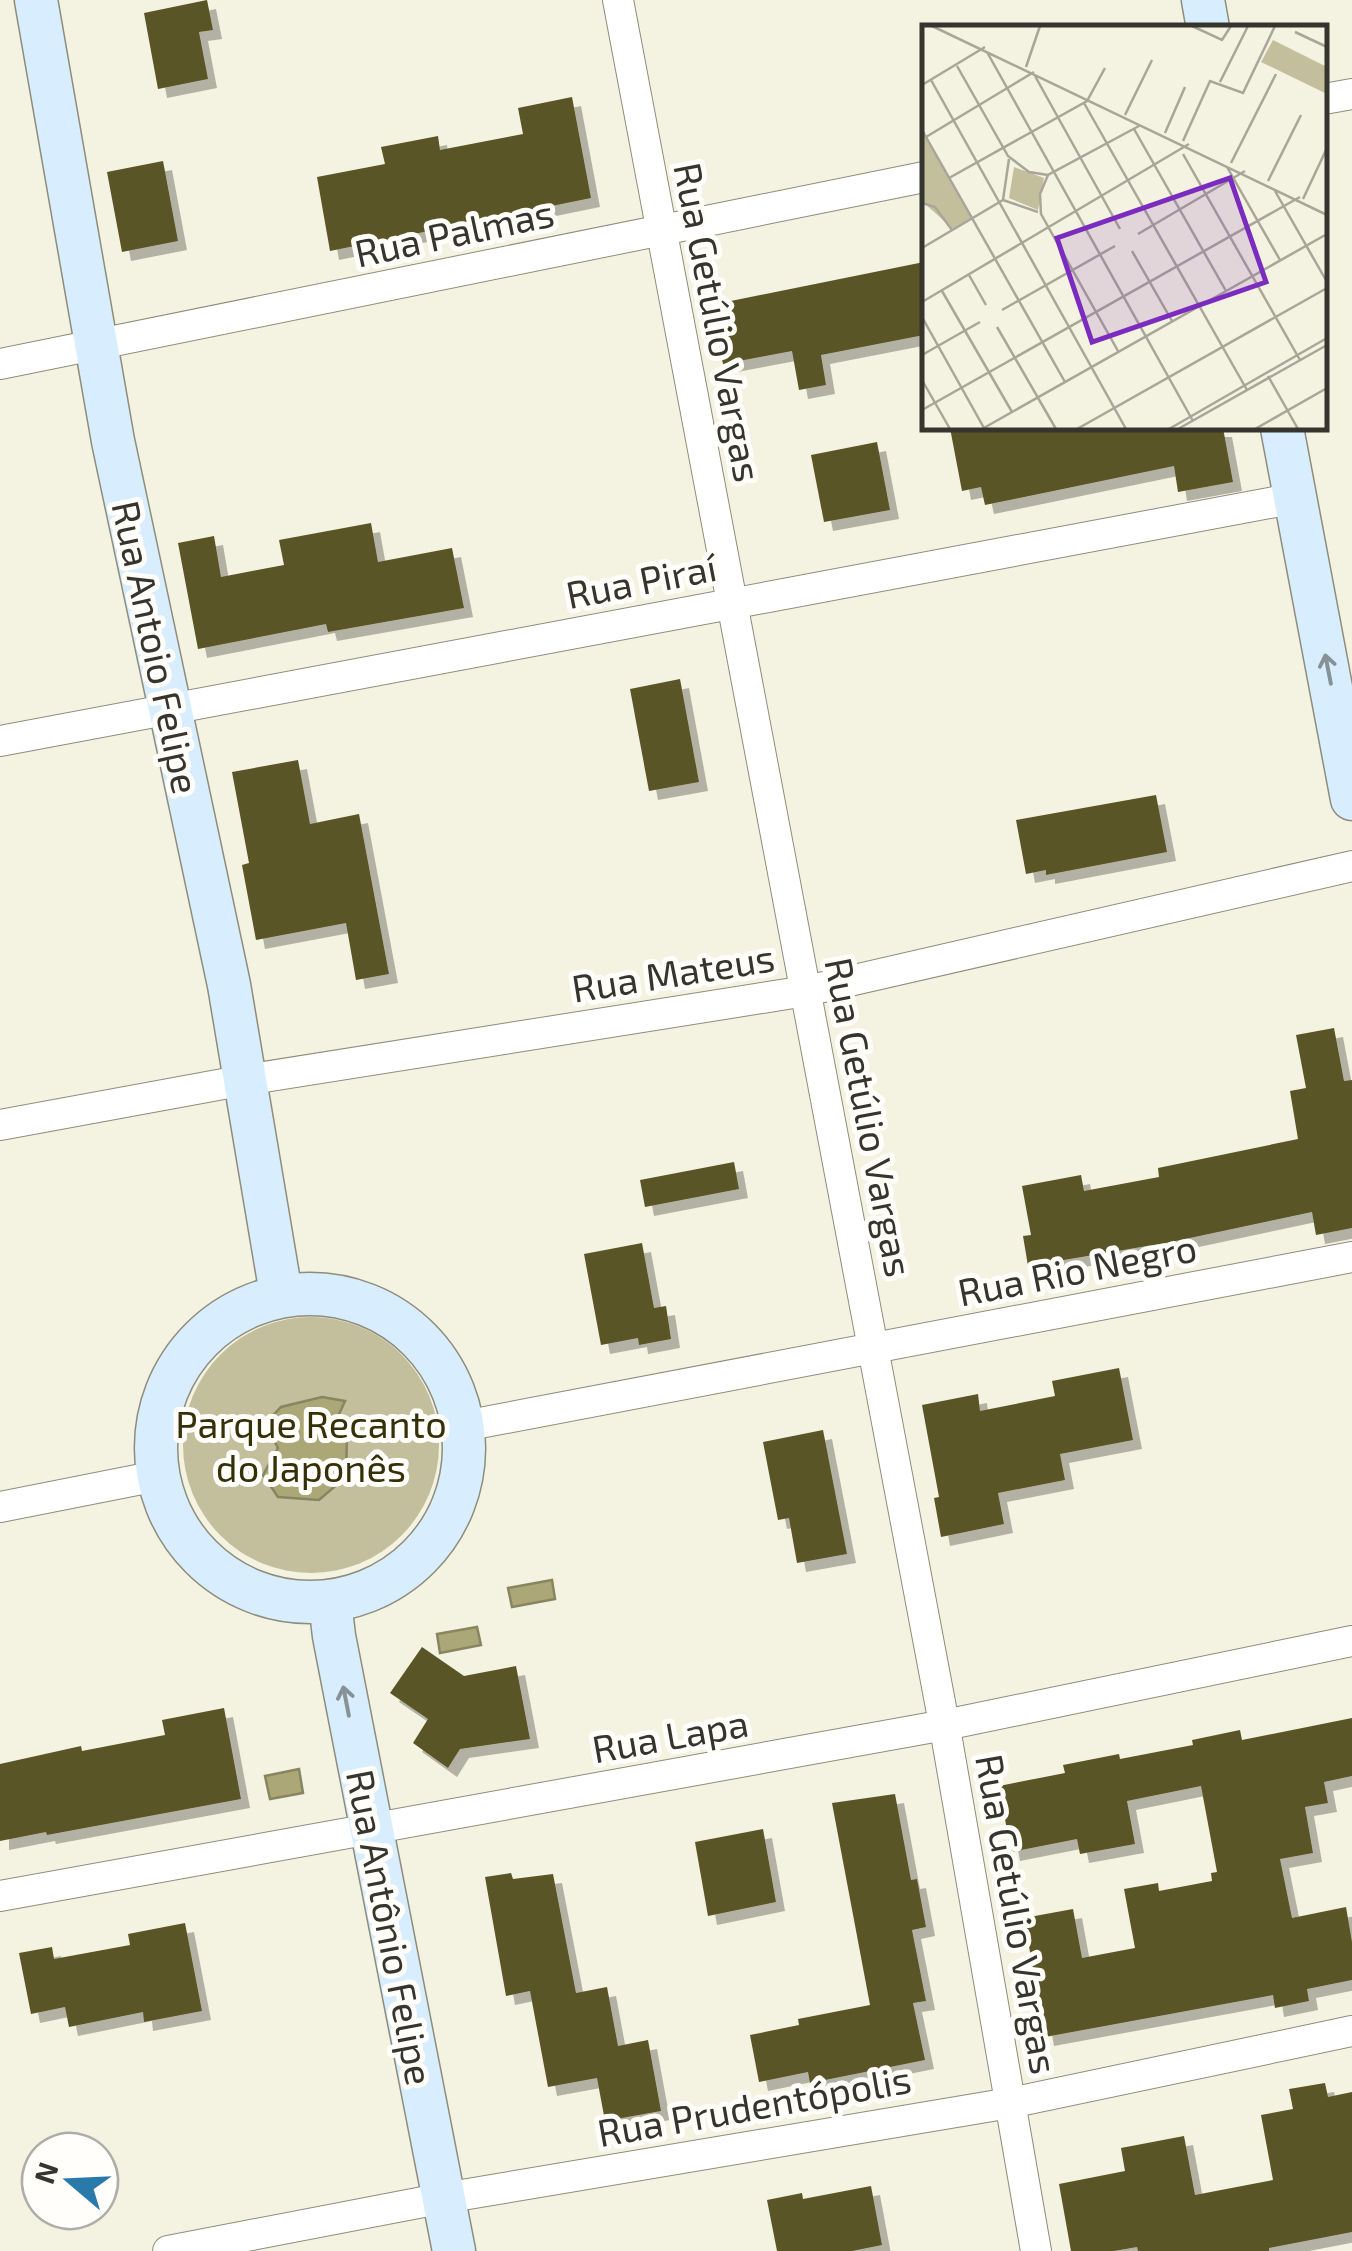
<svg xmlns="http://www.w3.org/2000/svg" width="1352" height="2251" font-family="'Exo 2',sans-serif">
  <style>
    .green { fill: #c3bf9c }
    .water { fill: #aca777; stroke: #888561; stroke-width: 2.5 }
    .building { fill: #5a5427; filter: url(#shadow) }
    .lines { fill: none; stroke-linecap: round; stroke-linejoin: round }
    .street-casing { stroke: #8e8d7c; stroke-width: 32 }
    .secondary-casing { stroke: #8e8d7c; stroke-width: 45 }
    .street { stroke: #fff; stroke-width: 30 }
    .secondary { stroke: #d8eeff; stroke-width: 42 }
    .oneway { stroke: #869296 }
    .labels { text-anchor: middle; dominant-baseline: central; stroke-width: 10; stroke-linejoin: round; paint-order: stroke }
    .street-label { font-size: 38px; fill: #35352e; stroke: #fffefb }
    .park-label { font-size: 38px; fill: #353007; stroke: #fffefb }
    .inset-road { fill: none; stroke: #a8a699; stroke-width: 2.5 }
    .view { fill: #7b2cbf; fill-opacity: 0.15; stroke: #7b2cbf; stroke-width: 5 }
    .inset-edge { fill: none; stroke: #35352e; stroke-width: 5 }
  </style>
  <defs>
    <filter id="shadow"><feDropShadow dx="9" dy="9" stdDeviation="0" flood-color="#0004"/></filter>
  </defs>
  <rect width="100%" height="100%" fill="#f4f2e0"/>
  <circle class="green" cx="311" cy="1445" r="128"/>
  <g class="water">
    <path d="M322 1397 345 1401 336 1421 347 1433 346 1477 319 1500 278 1497 263 1475 278 1448 265 1424 281 1407Z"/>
    <path d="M552 1580 555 1599 512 1607 508 1588Z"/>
    <path d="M477 1627 481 1645 440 1653 437 1634Z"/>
    <path d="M299 1769 303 1793 270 1799 265 1776Z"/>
  </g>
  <g class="building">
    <path d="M207 0 213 30 199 32 208 79 158 89 144 13Z"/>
    <path d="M572 97 591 198 330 251 317 177 385 164 381 147 438 136 440 150 523 134 518 108Z"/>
    <path d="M163 161 178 241 122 252 107 172Z"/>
    <path d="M924 262V335L821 355 826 385 799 390 792 351 723 364 711 305Z"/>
    <path d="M950 428H1223L1233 482 1178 492 1174 466 985 505 981 487 962 491Z"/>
    <path d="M877 442 890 510 824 522 811 455Z"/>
    <path d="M371 523 378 562 452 548 464 608 328 632 326 624 198 649 178 543 214 536 221 577 284 565 279 540Z"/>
    <path d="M680 679 699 782 649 791 630 689Z"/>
    <path d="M298 760 310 824 359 814 389 974 356 980 346 923 256 940 242 865 249 863 232 772Z"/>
    <path d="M1156 795 1167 852 1046 875V870L1026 874 1016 820Z"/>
    <path d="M1334 1028 1344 1081 1352 1080V1228L1316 1235 1312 1212 1171 1242 1028 1266 1023 1236 1031 1235 1022 1186 1081 1175 1084 1191 1159 1177 1158 1168 1298 1139 1290 1091 1306 1088 1296 1035Z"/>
    <path d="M734 1162 739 1189 645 1207 640 1180Z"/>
    <path d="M642 1243 654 1308 666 1306 671 1339 639 1345 638 1338 601 1345 584 1254Z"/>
    <path d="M1119 1368 1133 1440 1060 1454 1065 1480 998 1493 1004 1524 941 1537 934 1498 939 1497 922 1405 978 1394 980 1411 1055 1396 1052 1381Z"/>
    <path d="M823 1430 847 1554 797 1563 789 1518 778 1520 763 1442Z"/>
    <path d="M422 1647 464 1676 516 1666 530 1739 460 1749 448 1768 413 1743 428 1719 390 1693Z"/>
    <path d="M224 1708 241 1799 47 1835 46 1832 0 1841V1764L81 1746 82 1751 165 1735 162 1720Z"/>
    <path d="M1352 1718V1776L1324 1782 1328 1803 1305 1807 1313 1853 1280 1859 1292 1918 1346 1907 1352 1942V1980L1307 1989 1309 2001 1275 2008 1273 1995 1045 2037 1024 1918 1073 1909 1082 1958 1135 1948 1124 1889 1158 1883 1159 1891 1212 1881 1211 1873 1217 1872 1201 1786 1127 1801 1135 1844 1080 1854 1077 1839 1011 1852 999 1786 1065 1773 1063 1765 1119 1754 1120 1759 1193 1745 1192 1740 1240 1730 1242 1740Z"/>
    <path d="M895 1794 911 1880 917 1879 926 1927 912 1930 926 2001 913 2003 925 2060 810 2083 808 2072 759 2082 750 2035 799 2025 798 2019 870 2005 832 1803Z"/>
    <path d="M763 1829 776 1902 708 1916 695 1842Z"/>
    <path d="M511 1873 513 1879 553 1874 576 1993 607 1987 618 2046 648 2040 661 2111 605 2121 597 2078 548 2087 530 1991 506 1996 485 1877Z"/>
    <path d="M185 1923 202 2011 144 2022 143 2012 69 2027 65 2007 31 2014 19 1953 52 1947 54 1959 130 1945 128 1934Z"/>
    <path d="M1325 2083 1328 2097 1352 2092V2232L1269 2248V2251H1138L1137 2247 1114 2251H1071L1059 2184 1125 2171 1121 2148 1184 2136 1195 2195 1273 2180 1261 2115 1293 2109 1289 2089Z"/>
    <path d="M871 2186 882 2245 852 2251H777L767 2200 802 2193 803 2199Z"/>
  </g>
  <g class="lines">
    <defs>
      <g id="street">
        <path d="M618 0 946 1734 1036 2251"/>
        <path d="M1324 99 1352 94"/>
        <path d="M0 364 924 177"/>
        <path d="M0 741 1296 498"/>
        <path d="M0 1125 245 1080 806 991 1352 866"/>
        <path d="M464 1426 1352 1257"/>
        <path d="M0 1507 157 1476"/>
        <path d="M0 1896 945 1725 1352 1641"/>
        <path d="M168 2251 444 2198 1010 2103 1352 2031"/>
      </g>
      <g id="secondary">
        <path d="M36 0 113 441 229 985 281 1294"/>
        <path d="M1203 0 1208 28"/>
        <path d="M1282 428 1352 799"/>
        <circle cx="310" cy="1448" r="154"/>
        <path d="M330 1602 334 1636 454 2251"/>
      </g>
    </defs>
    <use href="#street" class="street-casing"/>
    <use href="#secondary" class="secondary-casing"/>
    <use href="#street" class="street"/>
    <use href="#secondary" class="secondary"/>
  </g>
  <defs><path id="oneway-shaft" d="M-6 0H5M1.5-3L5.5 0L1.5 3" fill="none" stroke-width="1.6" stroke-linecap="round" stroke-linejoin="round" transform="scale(2.5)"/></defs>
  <g class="oneway">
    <use href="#oneway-shaft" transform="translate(1328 669) rotate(-101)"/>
    <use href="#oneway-shaft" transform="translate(346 1701) rotate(-101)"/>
  </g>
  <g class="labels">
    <g class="street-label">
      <text transform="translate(454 232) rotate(-12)">Rua Palmas</text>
      <text transform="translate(719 322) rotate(79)">Rua Getúlio Vargas</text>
      <text transform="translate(641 580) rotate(-11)">Rua Piraí</text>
      <text transform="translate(157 647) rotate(78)">Rua Antoio Felipe</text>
      <text transform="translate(673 972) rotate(-9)">Rua Mateus</text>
      <text transform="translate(870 1117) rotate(79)">Rua Getúlio Vargas</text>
      <text transform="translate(1077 1269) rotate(-11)">Rua Rio Negro</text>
      <text transform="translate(670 1735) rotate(-10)">Rua Lapa</text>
      <text transform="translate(1018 1914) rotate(80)">Rua Getúlio Vargas</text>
      <text transform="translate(391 1927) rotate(79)">Rua Antônio Felipe</text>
      <text transform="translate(754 2105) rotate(-10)">Rua Prudentópolis</text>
    </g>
    <g class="park-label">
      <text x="311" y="1423">Parque Recanto<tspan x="311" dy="44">do Japonês</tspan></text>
    </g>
  </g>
  <g transform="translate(922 25)">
    <rect width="405" height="405" fill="#f4f2e0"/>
    <path d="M351 15 405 42V69L339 37ZM0 106 49 193 31 204 0 176ZM92 142 122 153 116 185 87 173Z" fill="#c3bf9c"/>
    <path class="inset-road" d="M10 1 405 190M270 1 300 15 309 1M373 7 405 22M65 27 271 396M35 41 86 131 107 147 126 150M104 42 118 1M113 51 198 204M9 55 204 404M298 57 326 1M0 60 63 22M162 78 325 365M203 90 230 35M212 104 304 266M0 105 143 357M243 108 263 62M4 112 112 47M261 116 288 56 321 68 353 1M261 129 378 335M309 138 354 49M305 142 358 235M27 153 165 76 183 43M346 156 379 90M353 166 405 257M381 174 405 123M81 175 116 187M0 178 13 182 30 205M216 209 323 146M0 223 81 175 87 134M210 226 250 296M47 250 64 280M20 266 90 387M0 277 267 119M80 285 193 221M0 292 62 403M75 302 134 404M196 326 119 189 118 169 126 150 217 101M0 330 58 297M346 351 376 404M0 355 28 404M0 385 378 172M60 404 405 209M155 404 405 263M247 404 405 313M256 404 405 320M333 404 405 363"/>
    <path class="view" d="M308 153 344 257 170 317 135 213Z"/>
    <rect width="405" height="405" class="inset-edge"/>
  </g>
  <g transform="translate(70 2181) rotate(289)"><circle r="48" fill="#fffefb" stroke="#aeaea9" stroke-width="2.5"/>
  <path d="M0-8L18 38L0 25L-18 38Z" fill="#2a79ab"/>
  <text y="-15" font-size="28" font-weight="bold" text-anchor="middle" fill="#35352e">N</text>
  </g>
</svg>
